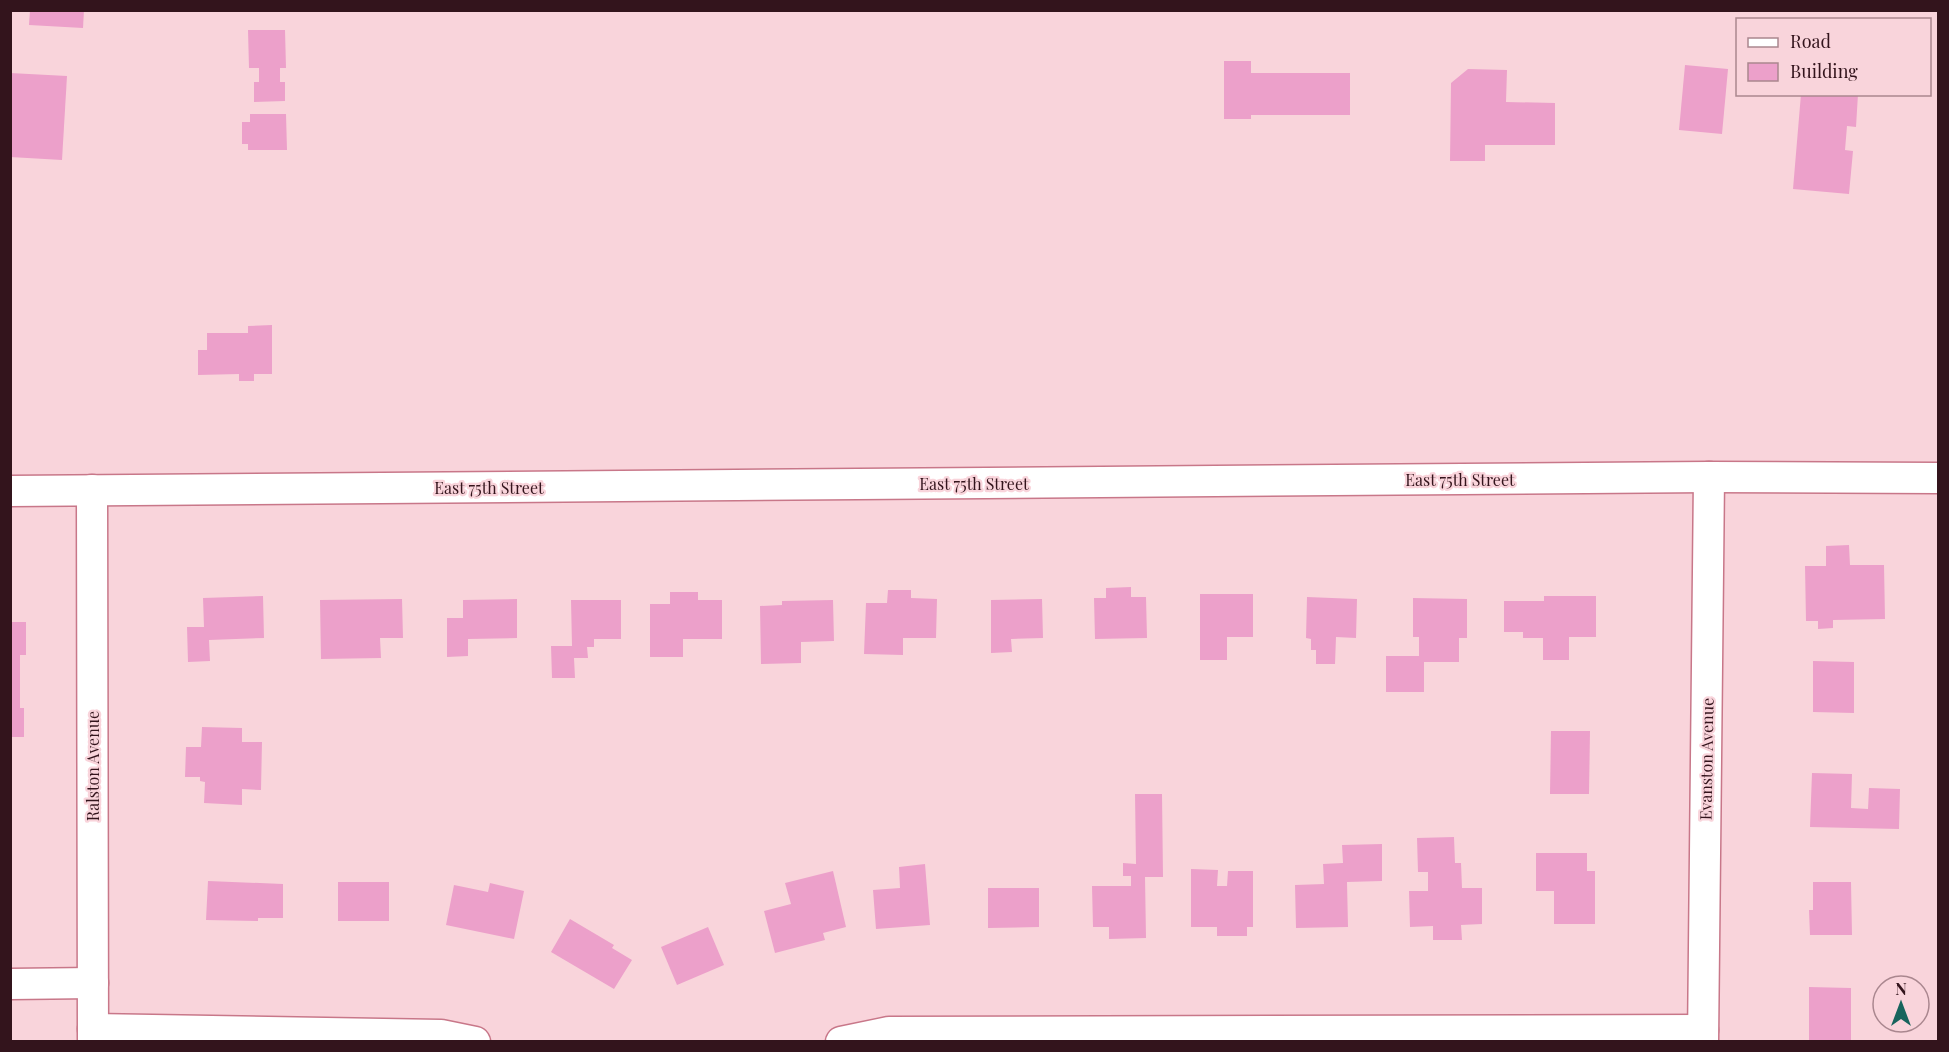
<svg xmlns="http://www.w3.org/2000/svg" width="1949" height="1052" font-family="'Playfair Display',serif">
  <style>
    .building { fill: #eca0ca }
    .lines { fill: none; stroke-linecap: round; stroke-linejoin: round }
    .minor-casing { stroke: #c87789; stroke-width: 33 }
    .minor { stroke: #fff; stroke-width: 30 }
    .labels { text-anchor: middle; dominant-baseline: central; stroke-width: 4.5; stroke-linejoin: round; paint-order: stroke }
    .street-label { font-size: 16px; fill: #33141c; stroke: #f9d4db }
  </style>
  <rect width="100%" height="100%" fill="#f9d4db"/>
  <g class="building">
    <path d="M30 10H84L83 28 29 25Z"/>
    <path d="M248 30H285L286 68H280V82H285V101L254 102V82H259V68H249Z"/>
    <path d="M1224 61H1251V73H1350V115H1251V119H1224Z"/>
    <path d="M1685 65 1728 69 1722 134 1679 130Z"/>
    <path d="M1468 69 1507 70 1506 102 1555 103V145H1485V161H1450L1451 83Z"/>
    <path d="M10 73 67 76 62 160 10 157Z"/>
    <path d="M1801 94H1858L1856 127 1847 126 1845 150 1853 151 1849 194 1793 189Z"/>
    <path d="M250 114H286L287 150H248V144H242V122H250Z"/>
    <path d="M272 325V374H254V381H239V374L198 375V350H207V333H248V326Z"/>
    <path d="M1849 545 1850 565H1884L1885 619 1833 620V628L1818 629V621H1806L1805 566H1826V546Z"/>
    <path d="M1131 587V597H1146L1147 638 1095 639 1094 598H1106V588Z"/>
    <path d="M888 590H911V598L937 599 936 638H903V655L864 654 866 603H887Z"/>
    <path d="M670 592H698V600H722V639H683V657H650V604H670Z"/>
    <path d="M1200 594H1253V637H1227V660H1200Z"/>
    <path d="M263 596 264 638 209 640 210 661 188 662 187 627H204L203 598Z"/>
    <path d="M1544 596H1596V637H1569V660H1543V638H1523V632H1504V601H1544Z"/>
    <path d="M1307 597 1357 599 1356 638 1336 637 1335 664H1316V650H1311V639L1306 638Z"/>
    <path d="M1413 598 1467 599V638H1459V662H1424V692H1386V656H1419V637H1413Z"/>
    <path d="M402 599 403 638H380L381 658 321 659 320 600Z"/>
    <path d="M517 599V638L468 639V656L447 657V618H463V600Z"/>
    <path d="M1042 599 1043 638 1011 639 1012 652 991 653V600Z"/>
    <path d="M571 600H621V639H594V647H587L588 658H574L575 678H552L551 646H572Z"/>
    <path d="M833 600 834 641 801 642V663L761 664 760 606 782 605V601Z"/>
    <path d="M10 622H26V655H20V708H24V737H10Z"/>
    <path d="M1813 661 1854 662V713L1813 712Z"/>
    <path d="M202 727 242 728V742H262L261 790 242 789V805L204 803 205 782 200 781V777H185L186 747H201Z"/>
    <path d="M1551 731H1590L1589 794H1550Z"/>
    <path d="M1812 773 1852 774 1851 808 1868 809 1869 788 1900 789 1899 829 1810 827Z"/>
    <path d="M1135 794H1162L1163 877H1145L1146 938 1109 939V927H1093L1092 886H1131V876H1123V863L1136 864Z"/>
    <path d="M1454 837 1455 863H1461L1462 888H1482V924L1461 925 1462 940H1433V926L1410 927 1409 891H1428V872H1418L1417 838Z"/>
    <path d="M1382 844V881L1347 882 1348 927 1296 928 1295 885 1324 884 1323 864 1343 863 1342 845Z"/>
    <path d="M1536 853H1587V871H1595V924H1554V891H1536Z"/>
    <path d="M925 864 930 925 876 929 873 890 900 888 899 867Z"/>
    <path d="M1191 869 1218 870 1217 886H1227L1228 871H1253V927H1247V936H1217V927H1191Z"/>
    <path d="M833 871 846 927 823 933 825 940 775 953 764 911 791 904 785 883Z"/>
    <path d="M208 881 283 884V918H258V921L206 920Z"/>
    <rect x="338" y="882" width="51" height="39"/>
    <path d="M1813 882H1851L1852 935H1810L1809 910H1813Z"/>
    <path d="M490 883 524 891 514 939 446 925 454 885 488 892Z"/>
    <path d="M988 888H1039V927L988 928Z"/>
    <path d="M570 919 614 945 612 948 632 960 614 989 551 952Z"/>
    <path d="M708 927 724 965 677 985 661 947Z"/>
    <path d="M1809 987 1851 988V1042H1809Z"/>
  </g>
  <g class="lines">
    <defs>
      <g id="minor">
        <path d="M92 490 93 1042"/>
        <path d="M10 491 1709 477 1938 478"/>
        <path d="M10 984 93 983"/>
        <path d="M93 1029 441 1035 475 1042"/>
        <path d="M841 1042 889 1032 1703 1030"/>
        <path d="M1703 1042 1709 477"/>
      </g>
    </defs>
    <use href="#minor" class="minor-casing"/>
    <use href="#minor" class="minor"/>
  </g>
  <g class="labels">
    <g class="street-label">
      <text x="1460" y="479">East 75th Street</text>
      <text x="974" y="483">East 75th Street</text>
      <text x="489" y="487">East 75th Street</text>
      <text transform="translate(1706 759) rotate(-89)">Evanston Avenue</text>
      <text transform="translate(92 766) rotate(-90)">Ralston Avenue</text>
    </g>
  </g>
  <rect width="1949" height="1052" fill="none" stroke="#33141c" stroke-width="24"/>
  <rect x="1736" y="18" width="195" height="78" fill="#f9d4db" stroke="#aa878f" stroke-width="1.5"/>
  <rect x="1748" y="38" width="30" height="9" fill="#ffffff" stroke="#aa878f" stroke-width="1.5"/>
  <text x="1790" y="48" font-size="18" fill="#33141c">Road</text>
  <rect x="1748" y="63" width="30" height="18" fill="#eca0ca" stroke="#aa878f" stroke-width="1.5"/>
  <text x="1790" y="78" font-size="18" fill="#33141c">Building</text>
  <g transform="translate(1901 1004)"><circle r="28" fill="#f9d4db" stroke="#aa878f" stroke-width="1.5"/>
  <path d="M0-4.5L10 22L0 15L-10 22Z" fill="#18645d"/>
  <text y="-9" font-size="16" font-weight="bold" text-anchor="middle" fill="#33141c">N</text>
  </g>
</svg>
